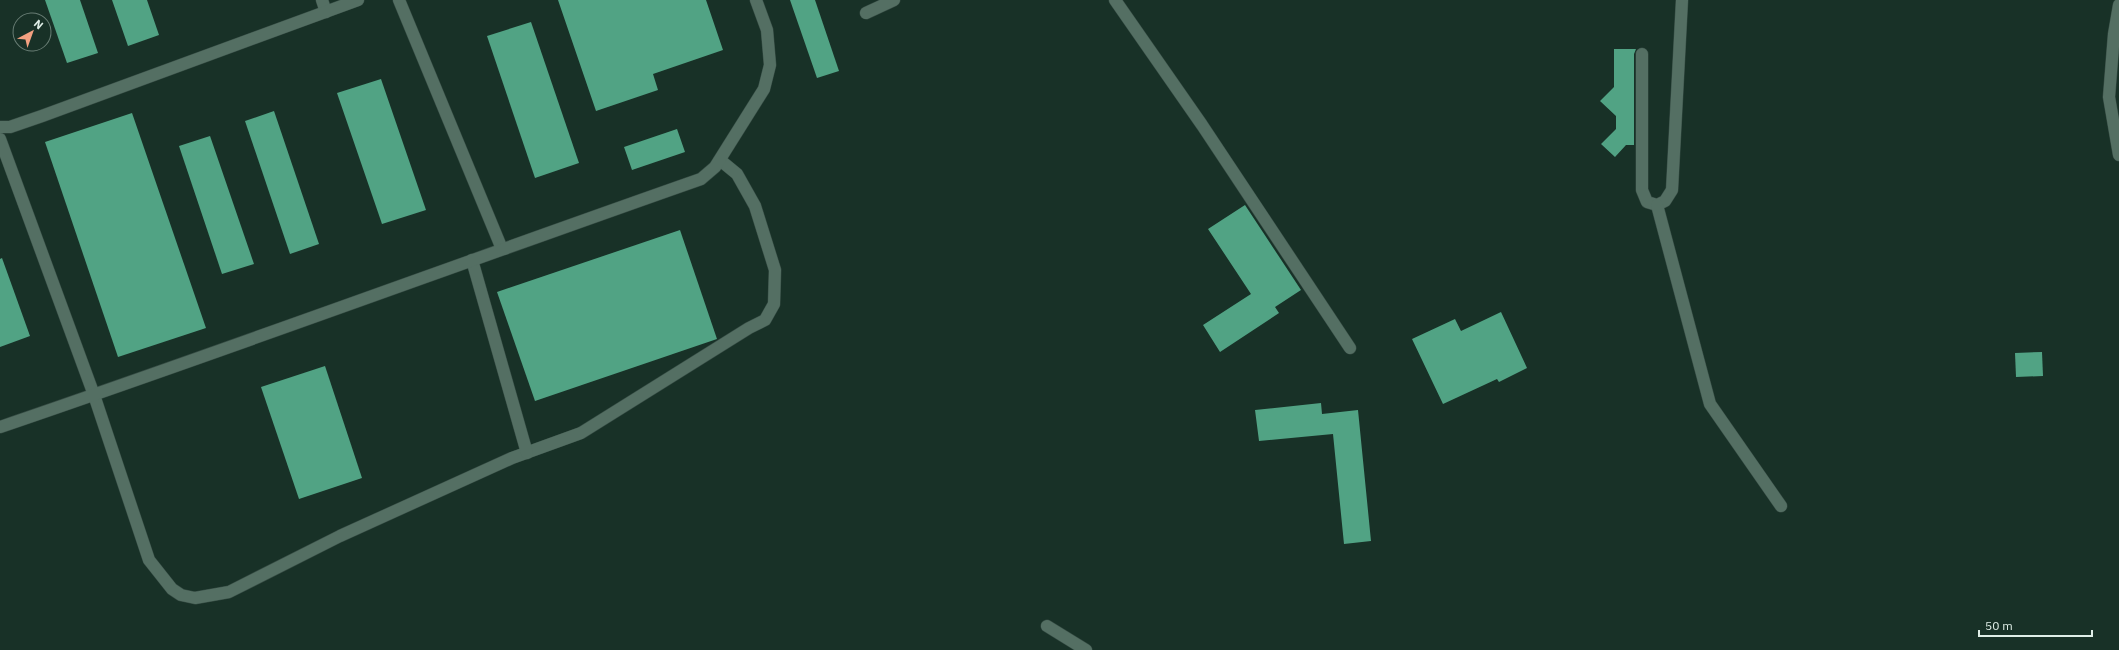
<svg xmlns="http://www.w3.org/2000/svg" width="2119" height="650" font-family="'IBM Plex Sans',sans-serif">
  <style>
    .building { fill: #51a384 }
    .lines { fill: none; stroke-linecap: round; stroke-linejoin: round }
    .minor-casing { stroke: #364c44; stroke-width: 13 }
    .tertiary-casing { stroke: #364c44; stroke-width: 13 }
    .minor { stroke: #546f63; stroke-width: 12 }
    .tertiary { stroke: #546f63; stroke-width: 12 }
  </style>
  <rect width="100%" height="100%" fill="#183127"/>
  <g class="building">
    <path d="M45 0H80L98 53 67 63Z"/>
    <path d="M112 0H147L159 35 128 46Z"/>
    <path d="M558 0H706L723 50 653 74 658 90 596 111Z"/>
    <path d="M790 0H815L839 71 817 78Z"/>
    <path d="M531 22 579 163 535 178 487 36Z"/>
    <path d="M1614 49H1636L1634 54V145H1626L1615 157 1601 144 1616 129V116L1600 101 1614 87Z"/>
    <path d="M381 79 426 210 382 224 337 93Z"/>
    <path d="M274 111 319 244 290 254 245 121Z"/>
    <path d="M132 113 206 328 118 357 45 142Z"/>
    <path d="M677 129 685 152 632 170 624 147Z"/>
    <path d="M210 136 254 264 222 274 179 146Z"/>
    <path d="M1245 205 1301 290 1275 307 1279 313 1220 352 1203 325 1251 294 1208 229Z"/>
    <path d="M680 230 717 339 535 401 497 292Z"/>
    <path d="M2 258 30 336 0 347V259Z"/>
    <path d="M1501 312 1527 368 1499 382 1497 379 1443 404 1412 339 1455 319 1461 331Z"/>
    <path d="M2042 352 2043 376 2016 377 2015 353Z"/>
    <path d="M325 366 362 478 299 499 261 387Z"/>
    <path d="M1321 403 1322 414 1358 410 1371 541 1344 544 1333 434 1259 441 1255 410Z"/>
  </g>
  <g class="lines">
    <defs>
      <g id="minor">
        <path d="M322 0 326 12"/>
        <path d="M399 0 502 249"/>
        <path d="M1115 0 1202 125 1350 348"/>
        <path d="M866 13 894 0"/>
        <path d="M1642 54V190L1647 202 1657 205 1665 201 1672 190 1682 0"/>
        <path d="M0 127H10L42 116 358 0"/>
        <path d="M0 139 94 395 149 560 172 589 181 595 195 598 229 592 340 536 512 458 581 433 749 328 765 320 774 304 775 270 755 206 737 174 720 160"/>
        <path d="M1657 205 1710 404 1781 506"/>
        <path d="M472 260 527 453"/>
        <path d="M0 427C235 347 467 261 701 179L715 167 764 89 770 65 767 30 756 0"/>
        <path d="M1047 626 1086 650"/>
      </g>
      <path id="tertiary" d="M2119 5 2114 34 2109 97 2119 155"/>
    </defs>
    <use href="#minor" class="minor-casing"/>
    <use href="#tertiary" class="tertiary-casing"/>
    <use href="#minor" class="minor"/>
    <use href="#tertiary" class="tertiary"/>
  </g>
  <g transform="translate(32 32) rotate(41)"><circle r="19" fill="#183127" stroke="#687d74"/>
  <path d="M0-3L7 15L0 10L-7 15Z" fill="#f2a080"/>
  <text y="-6" font-size="11" font-weight="bold" text-anchor="middle" fill="#dfeee7">N</text>
  </g>
  <path d="M1979 630v6h113v-6" fill="none" stroke="#dfeee7" stroke-width="2"/>
  <text x="1985" y="630" font-size="12" fill="#dfeee7" stroke="#183127" stroke-width="3" paint-order="stroke">50 m</text>
</svg>
